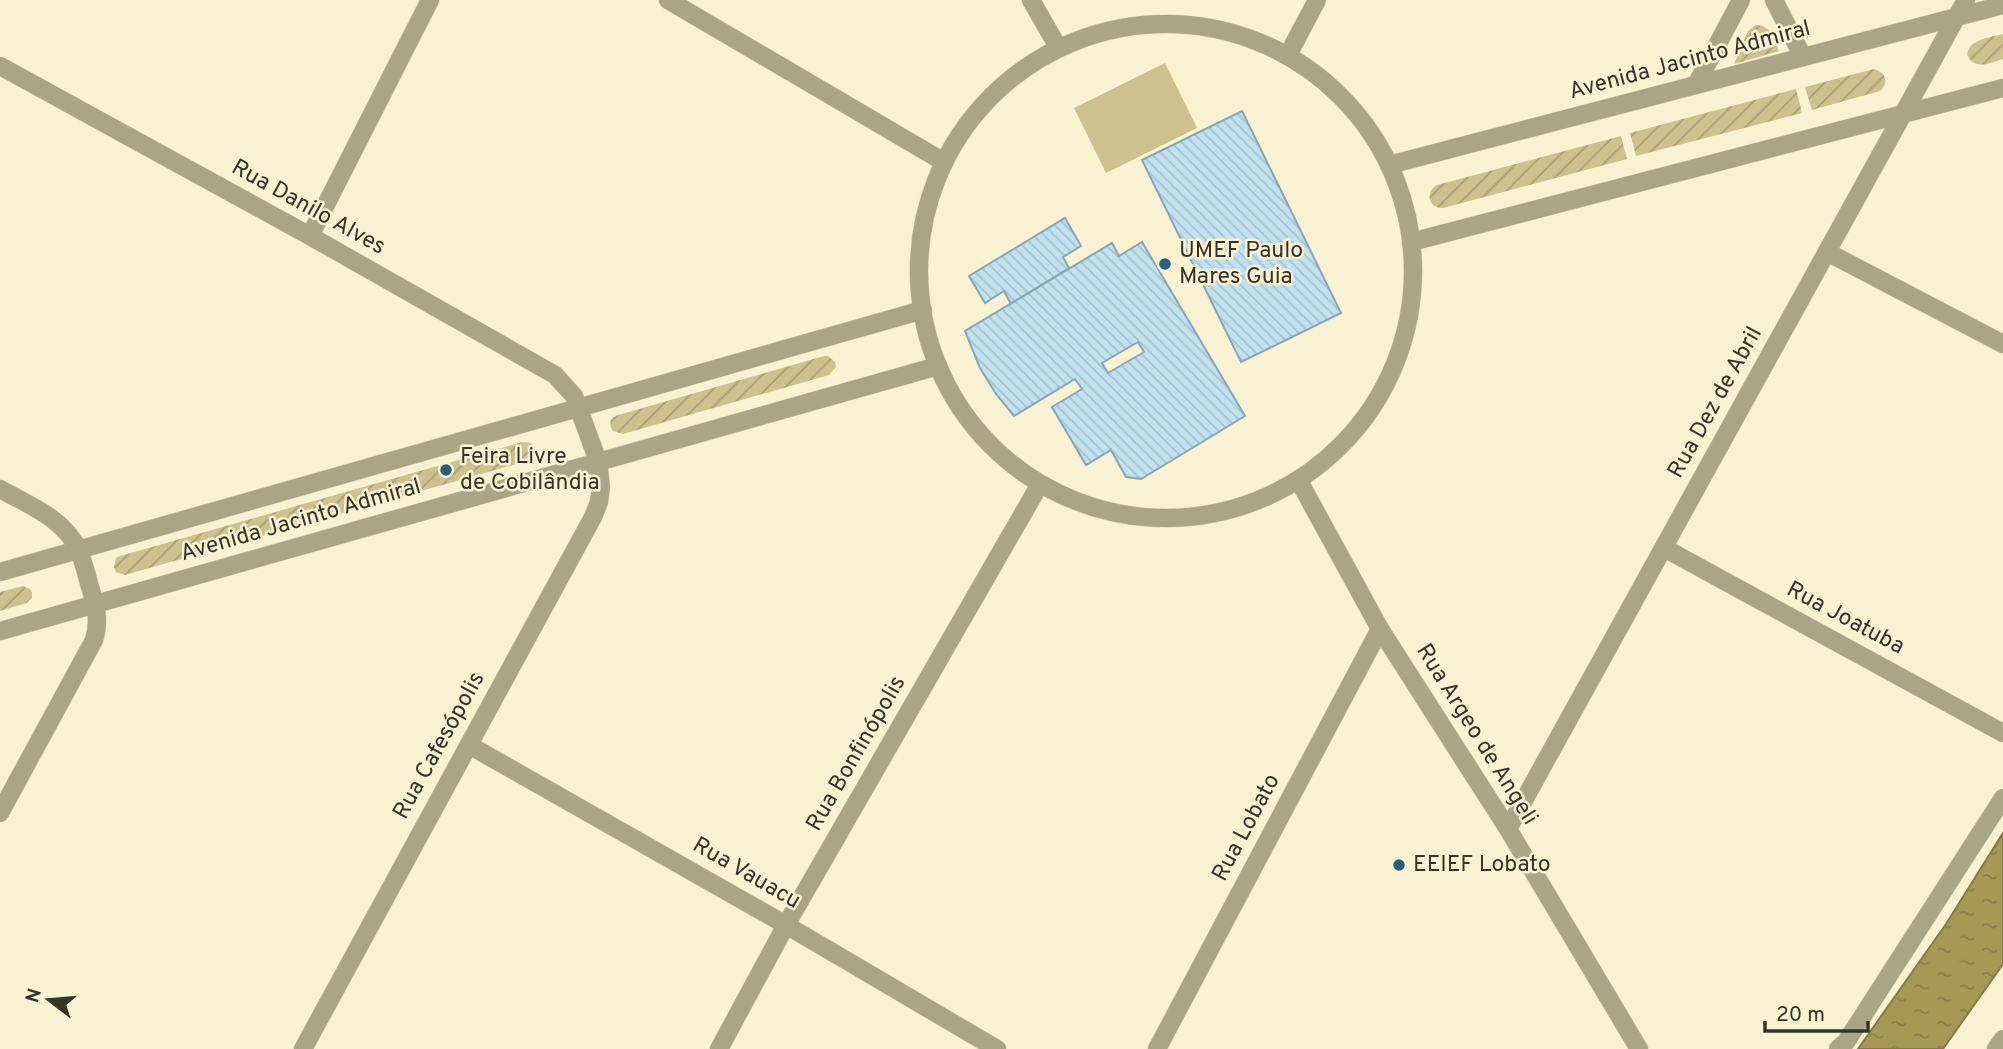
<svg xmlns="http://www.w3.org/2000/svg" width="2003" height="1049" font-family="Overpass,sans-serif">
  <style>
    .park { fill: #cdc28d }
    .garden { fill: url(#garden-furrows) }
    .water { fill: url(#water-ripples); stroke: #857a47; stroke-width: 2 }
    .building { fill: url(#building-back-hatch); stroke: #88a7b5; stroke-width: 2; fill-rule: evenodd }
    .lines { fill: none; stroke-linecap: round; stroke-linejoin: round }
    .minor-casing { stroke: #d5d0b4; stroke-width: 19 }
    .minor { stroke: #aba588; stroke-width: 18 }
    .poi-dot { fill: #256179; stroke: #f8f2d3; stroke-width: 2.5 }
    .labels { text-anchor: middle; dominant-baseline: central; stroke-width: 5; stroke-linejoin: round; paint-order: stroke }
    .street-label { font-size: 23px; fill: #363428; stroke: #f8f2d3 }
    .poi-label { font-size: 23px; fill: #363428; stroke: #f8f2d3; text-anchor: start }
  </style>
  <defs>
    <pattern id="garden-furrows" width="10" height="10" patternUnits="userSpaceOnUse" patternTransform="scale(1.75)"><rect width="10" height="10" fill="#cdc28d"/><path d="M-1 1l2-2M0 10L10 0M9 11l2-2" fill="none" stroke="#a79e73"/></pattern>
    <pattern id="water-ripples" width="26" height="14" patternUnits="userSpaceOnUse" patternTransform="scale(1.75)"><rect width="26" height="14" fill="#a79854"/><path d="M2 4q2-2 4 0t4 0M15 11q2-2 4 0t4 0" fill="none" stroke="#897d46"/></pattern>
    <pattern id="building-back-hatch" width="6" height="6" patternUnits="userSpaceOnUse" patternTransform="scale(1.75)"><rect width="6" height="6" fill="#c1e1f0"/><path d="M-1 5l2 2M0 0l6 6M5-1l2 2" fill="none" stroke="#a6c2ce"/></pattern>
  </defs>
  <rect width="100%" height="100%" fill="#f8f2d3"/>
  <path class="park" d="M1165 63 1197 128 1106 173 1074 108Z"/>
  <g class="garden">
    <path d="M1756 25C1771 25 1774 39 1779 51L1734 64 1748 31Z"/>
    <path d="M2003 34V59C1990 63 1975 71 1967 55 1970 38 1989 38 2003 34Z"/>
    <path d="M1874 69C1886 72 1889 83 1880 91L1812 110 1805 87Z"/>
    <path d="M1796 89 1802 113 1636 156 1630 133Z"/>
    <path d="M1621 136 1627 159 1443 208C1428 208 1425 192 1437 185Z"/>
    <path d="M824 356H828L835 362 836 367 829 375 623 434 613 431C608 424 610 418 618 415Z"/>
    <path d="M522 442 531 443C537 450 535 457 527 461L125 575 116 572 114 567 116 558 120 556Z"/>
    <path d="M23 586 30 589 32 592V597L27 603 0 611V592Z"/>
  </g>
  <path class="water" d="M2003 833V964L1943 1049H1858L1946 924Z"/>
  <g class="building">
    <path d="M1242 111 1341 313 1241 362 1142 160Z"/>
    <path d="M1065 218 1081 246 1063 257 1069 268 1011 304 1004 291 985 303 969 276Z"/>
    <path d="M1142 242 1245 416 1141 479 1126 477 1111 450 1086 465 1052 407 1082 389 1075 379 1014 416 996 394 980 368 965 331 1112 243 1119 256ZM1138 342 1144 352 1108 373 1102 363Z"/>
  </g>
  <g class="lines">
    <defs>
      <g id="minor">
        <path d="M668 0 944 162"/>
        <path d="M1031 0 1058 47"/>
        <path d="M1774 0 1803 57"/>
        <circle cx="1166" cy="271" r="247"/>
        <path d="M1288 55 1317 0"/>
        <path d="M0 66 310 236 555 375 574 396 598 461 601 487 599 502 593 517 303 1049"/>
        <path d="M1696 85 1741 0"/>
        <path d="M1389 165 2003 5"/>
        <path d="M310 236 430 0"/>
        <path d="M1411 242 2003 88"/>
        <path d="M1827 252 2003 344"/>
        <path d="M1299 481 1380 629 1508 829 1639 1049"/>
        <path d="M0 489C29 505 65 519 79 551 84 563 87 576 90 587 96 605 100 622 94 640L0 813"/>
        <path d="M1664 548 2003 733"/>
        <path d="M0 572 923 310"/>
        <path d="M0 631 938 366"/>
        <path d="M469 745 786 925 997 1049"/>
        <path d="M1508 829 1966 0"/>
        <path d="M719 1049 786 925 1040 484"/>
        <path d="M1157 1049 1380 629"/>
        <path d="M1838 1049 1846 1042 2003 798"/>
        <path d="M1996 1049 2003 1039"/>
      </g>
    </defs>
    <use href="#minor" class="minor-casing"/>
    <use href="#minor" class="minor"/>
  </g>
  <g class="poi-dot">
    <circle cx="1165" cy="264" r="7"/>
    <circle cx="446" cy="470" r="7"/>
    <circle cx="1399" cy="865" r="7"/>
  </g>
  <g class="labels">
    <g class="street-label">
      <text transform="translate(1690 61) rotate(-15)">Avenida Jacinto Admiral</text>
      <text transform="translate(308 208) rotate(29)">Rua Danilo Alves</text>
      <text transform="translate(1716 403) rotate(-61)">Rua Dez de Abril</text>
      <text transform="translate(301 521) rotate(-16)">Avenida Jacinto Admiral</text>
      <text transform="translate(1845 619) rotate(28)">Rua Joatuba</text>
      <text transform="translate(1476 735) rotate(58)">Rua Argeo de Angeli</text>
      <text transform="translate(440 746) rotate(-61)">Rua Cafesópolis</text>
      <text transform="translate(857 754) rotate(-60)">Rua Bonfinópolis</text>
      <text transform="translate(1247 828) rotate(-62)">Rua Lobato</text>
      <text transform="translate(746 874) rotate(30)">Rua Vauacu</text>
    </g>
    <g class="poi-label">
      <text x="1179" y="251">UMEF Paulo<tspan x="1179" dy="26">Mares Guia</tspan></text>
      <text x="460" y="457">Feira Livre<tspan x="460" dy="26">de Cobilândia</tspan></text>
      <text x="1413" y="865">EEIEF Lobato</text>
    </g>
  </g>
  <g transform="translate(49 1000) rotate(286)" stroke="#f8f2d3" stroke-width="5" paint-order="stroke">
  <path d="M0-5L12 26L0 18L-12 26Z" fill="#363428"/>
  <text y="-10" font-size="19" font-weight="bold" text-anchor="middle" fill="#363428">N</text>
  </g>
  <path d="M1765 1021v10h103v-10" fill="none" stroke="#363428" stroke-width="3.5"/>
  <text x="1776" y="1021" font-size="21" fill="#363428" stroke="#f8f2d3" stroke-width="5" paint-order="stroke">20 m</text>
</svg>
